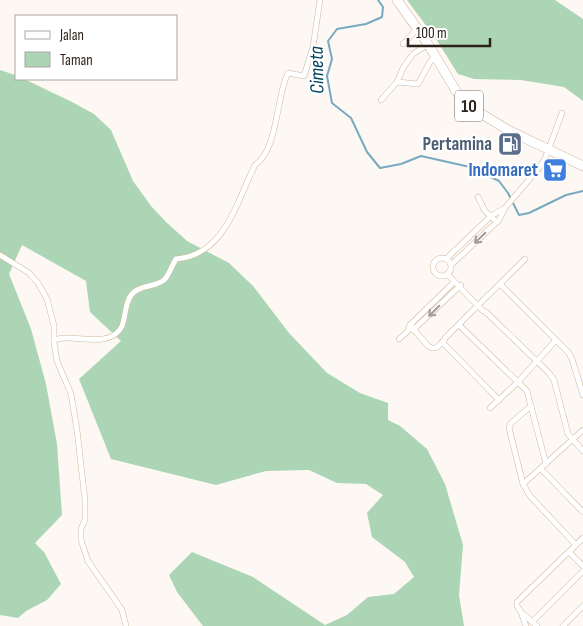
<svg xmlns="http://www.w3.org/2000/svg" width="583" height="626" font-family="'Sofia Sans Condensed',sans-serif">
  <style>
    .green { fill: #abd5b5 }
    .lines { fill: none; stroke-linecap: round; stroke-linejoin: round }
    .stream { stroke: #79a9c1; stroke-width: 2 }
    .street-casing { stroke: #d0b79e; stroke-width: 6 }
    .highway-casing { stroke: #d0b79e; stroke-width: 10 }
    .street { stroke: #fff; stroke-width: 5 }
    .highway { stroke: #fff; stroke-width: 9 }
    .oneway { stroke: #a09c98 }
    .labels { text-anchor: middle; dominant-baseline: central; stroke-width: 4.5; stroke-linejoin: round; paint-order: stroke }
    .shield { fill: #fff; stroke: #6b645e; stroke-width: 1 }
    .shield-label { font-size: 18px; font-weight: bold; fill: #2c2219 }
    .service-label { font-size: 19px; font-weight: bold; fill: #4e5e75; stroke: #fff; text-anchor: end }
    .shop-label { font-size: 19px; font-weight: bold; fill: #366cbe; stroke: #fff; text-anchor: end }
    .water-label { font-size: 20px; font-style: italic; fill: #00455e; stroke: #fff }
  </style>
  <rect width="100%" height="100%" fill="#fdf8f3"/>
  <g class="green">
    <path d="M407 0H555L583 19V101L564 87 521 80 474 79 458 74 436 39Z"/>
    <path d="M0 70 15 75 16 79H24L72 102 94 114 111 130 133 181 151 206 166 222 187 241 229 263 253 286 289 333 327 373 360 393 388 403V420L400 426 427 449 445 484 463 545 459 595 464 626H203L177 592 169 575 192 552 253 577 325 625 347 615 368 597 394 594 414 577 405 562 372 537 367 513 383 495 366 484 337 483 309 470 266 471 216 485 111 459 79 379 121 341 90 312 86 281 22 245 9 274 31 329 46 384 57 444 62 515 35 543 44 552 61 584 47 600 26 611 18 618 0 615Z"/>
  </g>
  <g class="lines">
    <path class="stream" d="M378 0 383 7 382 17 366 24 337 29 328 41 332 59 327 76 332 103 351 118 367 152 380 168 401 164 421 156 470 167 499 181 508 193 519 215 529 213 566 195 583 191"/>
    <defs>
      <g id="street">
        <path d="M403 44 416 30"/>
        <path d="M397 82 418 84 430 62 435 57"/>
        <path d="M381 100 397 82 403 68 413 54 428 44"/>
        <path d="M478 197 485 211 497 222"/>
        <path d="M0 255 29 273 38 283 47 299 54 326V343L57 361 71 394 77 430 85 500V520L81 529V540L88 561 122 610 126 626"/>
        <circle cx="442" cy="267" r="9"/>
        <path d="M446 259 491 216 505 208"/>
        <path d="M451 265 499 220 505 208 539 168 545 159 562 113"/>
        <path d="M447 274 483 311 486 312 549 373 554 380 568 434 583 451"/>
        <path d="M500 284 568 352 572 359 583 395"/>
        <path d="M410 325 428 346 432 348H436L444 341 445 338 525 259"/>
        <path d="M459 325 527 391 546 464"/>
        <path d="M413 330 461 285"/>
        <path d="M399 339 408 331 410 325 454 282"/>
        <path d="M54 340C57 339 61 338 65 338 83 337 112 347 122 326 126 316 125 300 133 293 142 284 156 288 165 279 169 275 172 265 176 259 225 255 236 203 255 165 278 150 276 97 288 73L304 76 313 47 320 0"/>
        <path d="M442 342 499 400"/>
        <path d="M531 406 511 423 509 428 523 484 530 496 576 545"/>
        <path d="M490 408 518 382 556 340"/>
        <path d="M541 469 583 512"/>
        <path d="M523 484 583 430"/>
        <path d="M569 552 583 566"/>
        <path d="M522 613 537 626"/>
        <path d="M532 622 583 571"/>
        <path d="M526 626 521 612 517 606V602L583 538"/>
        <path d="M563 626 583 606"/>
      </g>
      <path id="highway" d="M397 0 428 44 456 91 467 105 508 130 583 166"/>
    </defs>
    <use href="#street" class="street-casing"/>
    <use href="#highway" class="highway-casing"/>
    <use href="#street" class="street"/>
    <use href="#highway" class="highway"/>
  </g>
  <defs><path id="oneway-shaft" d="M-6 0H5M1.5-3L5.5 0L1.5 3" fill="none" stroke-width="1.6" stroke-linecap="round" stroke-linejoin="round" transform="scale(1.25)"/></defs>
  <g class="oneway">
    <use href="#oneway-shaft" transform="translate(480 238) rotate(136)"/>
    <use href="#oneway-shaft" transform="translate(434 311) rotate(135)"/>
  </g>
  <defs>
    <symbol id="fuel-square" viewBox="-11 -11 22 22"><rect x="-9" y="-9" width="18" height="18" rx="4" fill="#5c6f8a" stroke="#fff"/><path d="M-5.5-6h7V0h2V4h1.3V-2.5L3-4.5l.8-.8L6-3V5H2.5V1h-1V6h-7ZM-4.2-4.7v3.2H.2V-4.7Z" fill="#fff"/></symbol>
    <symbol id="supermarket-square" viewBox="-11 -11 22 22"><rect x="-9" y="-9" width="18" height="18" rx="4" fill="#3f7fe0" stroke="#fff"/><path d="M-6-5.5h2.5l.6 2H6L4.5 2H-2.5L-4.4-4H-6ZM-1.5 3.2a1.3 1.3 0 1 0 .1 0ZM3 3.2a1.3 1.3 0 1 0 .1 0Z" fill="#fff"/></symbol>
  </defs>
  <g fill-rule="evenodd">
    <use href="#fuel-square" x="496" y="130" width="28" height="28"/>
    <use href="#supermarket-square" x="541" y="156" width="28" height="28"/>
  </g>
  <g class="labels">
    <rect class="shield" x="455" y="90.5" width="28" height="31" rx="4"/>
    <g class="shield-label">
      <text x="469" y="106">10</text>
    </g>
    <g class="service-label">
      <text x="492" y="144">Pertamina</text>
    </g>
    <g class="shop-label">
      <text x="538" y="170">Indomaret</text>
    </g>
    <g class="water-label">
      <text transform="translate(317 70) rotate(-91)">Cimeta</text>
    </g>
  </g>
  <rect x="15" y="15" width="162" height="65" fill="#ffffff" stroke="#aba7a3"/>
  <rect x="25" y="31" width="25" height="8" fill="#ffffff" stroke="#aba7a3"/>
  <text x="60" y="40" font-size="15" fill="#2c2219">Jalan</text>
  <rect x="25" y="52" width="25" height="15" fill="#abd5b5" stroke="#aba7a3"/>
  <text x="60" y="65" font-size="15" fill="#2c2219">Taman</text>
  <path d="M408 38v8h82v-8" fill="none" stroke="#2c2219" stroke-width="2.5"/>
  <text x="416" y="38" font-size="15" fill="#2c2219" stroke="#ffffff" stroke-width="4" paint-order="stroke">100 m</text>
</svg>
